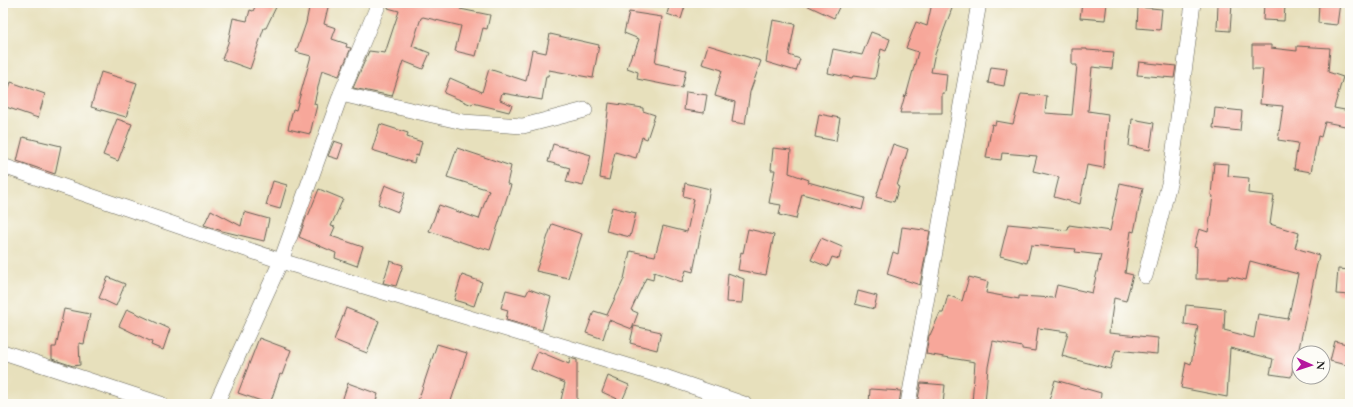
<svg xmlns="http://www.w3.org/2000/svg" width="1353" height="407" font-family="'EB Garamond',serif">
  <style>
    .building { fill: #f7a79a }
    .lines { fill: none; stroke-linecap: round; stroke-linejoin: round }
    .minor-casing { stroke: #636154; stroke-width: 16 }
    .minor { stroke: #fff; stroke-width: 15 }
  </style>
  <rect width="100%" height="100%" fill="#fdfcf7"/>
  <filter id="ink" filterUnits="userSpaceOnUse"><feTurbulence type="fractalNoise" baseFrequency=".025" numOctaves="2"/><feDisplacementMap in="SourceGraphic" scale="8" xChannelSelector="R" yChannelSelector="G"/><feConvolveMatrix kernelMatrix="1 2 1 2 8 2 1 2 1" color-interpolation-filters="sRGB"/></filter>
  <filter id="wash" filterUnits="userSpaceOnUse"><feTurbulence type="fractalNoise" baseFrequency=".012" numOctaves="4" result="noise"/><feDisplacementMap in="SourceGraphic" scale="16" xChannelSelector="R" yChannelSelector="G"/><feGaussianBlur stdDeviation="0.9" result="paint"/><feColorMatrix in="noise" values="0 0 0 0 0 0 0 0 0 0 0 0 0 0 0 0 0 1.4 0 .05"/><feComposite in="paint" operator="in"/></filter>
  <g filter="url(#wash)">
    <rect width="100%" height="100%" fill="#e7e0bc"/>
    <g id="blocks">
      <g class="building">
        <path d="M257 3H278L266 28H264L250 69 222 59 228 43 233 18 247 21 250 10 253 11Z"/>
        <path d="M310 3H329L324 24 336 28 332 39 347 44 346 47 351 48 339 76 322 70 314 104 317 105 310 134 288 129 293 109 296 110 311 56 296 52 306 23Z"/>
        <path d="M389 3H450L461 6 460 9 490 15 487 29 483 28 476 56 455 51 461 26 423 17 421 18 412 46 430 53 423 69 403 61 392 96 353 88 369 51 385 53 399 11 388 8Z"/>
        <path d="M670 3H686L681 19 667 14Z"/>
        <path d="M802 3H841L834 18Z"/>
        <path d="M932 3H954L934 57 931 72 947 74 945 93H942V113H900L905 95 906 96 918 52 906 48 916 22 927 26Z"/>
        <path d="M1082 3H1107L1105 20 1080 18Z"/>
        <path d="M1218 3 1232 4 1230 31 1217 30Z"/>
        <path d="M1319 3H1340L1337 25 1318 23Z"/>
        <path d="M1264 4 1285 6 1284 21 1263 20Z"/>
        <path d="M1138 7 1162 9 1160 30 1137 28Z"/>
        <path d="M629 12 662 17 655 63 686 70 682 88 637 79 638 72 627 68 632 53 634 54 639 39 624 33Z"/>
        <path d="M773 20 795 24 789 55 800 59 796 71 766 62Z"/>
        <path d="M871 32 890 39 886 51 881 49 875 79 853 76 852 78 828 73 833 49 862 55Z"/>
        <path d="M550 34 599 45 593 78 549 70 548 76H546L542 100 502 93 500 100 512 105 509 112 473 103 472 105 444 93 450 78 482 92 489 69 526 81 532 50 546 53Z"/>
        <path d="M708 45 761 61 750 92 745 124 732 122 735 102 715 96 722 70 702 64Z"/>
        <path d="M1252 45H1271V48L1297 51V46L1330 48 1328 72 1343 77 1334 108 1350 111V127L1325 122 1321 137 1318 136 1311 172 1294 169 1298 143 1278 140 1283 106 1260 104 1263 69H1252Z"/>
        <path d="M1072 49H1087V50L1114 52 1112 69 1092 67 1088 111 1108 114 1104 168 1087 165 1080 204 1054 197 1059 177 1033 171 1037 156 1002 153 1001 160 986 158 992 124 995 125 996 121 1013 124 1021 94 1047 96 1045 113 1072 115 1077 65H1072Z"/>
        <path d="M1139 62 1176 66 1174 78 1137 75Z"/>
        <path d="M991 67 1007 69 1004 86 988 83Z"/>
        <path d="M101 72 137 83 126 117 91 107Z"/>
        <path d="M11 82 45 94 38 118 3 106Z"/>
        <path d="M686 92 707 95 704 113 684 110Z"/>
        <path d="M609 103 643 108V111L655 115 647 139 642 137 636 158 615 152 609 180 600 178Z"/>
        <path d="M1215 108 1242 111 1240 131 1213 128Z"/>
        <path d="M819 114 840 118 836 141 815 137Z"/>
        <path d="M117 119 132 124 118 161 103 155Z"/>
        <path d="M1132 119 1154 123 1150 150 1129 146Z"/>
        <path d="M380 124 408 133 407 137 422 142 418 156 416 155 414 163 372 150Z"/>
        <path d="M23 137 61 146 55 174 17 161Z"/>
        <path d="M334 141 343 144 338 159 328 156Z"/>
        <path d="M553 144 591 155 583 186 566 182 570 168 548 162Z"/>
        <path d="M893 144 908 149 897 186 899 187 894 202 876 197Z"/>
        <path d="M457 148 511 166 507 184 511 185 490 250 480 247 479 248 429 231 439 205 479 219 489 190 447 177Z"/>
        <path d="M773 148 791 150 789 173 809 180 808 182 865 198 862 210 802 194 796 219 779 215 781 205 769 203 775 170H771Z"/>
        <path d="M1214 163 1229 164 1228 176 1249 178 1248 193 1274 196 1270 224 1299 233 1295 248 1319 255 1298 353H1296L1291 377 1270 374 1273 359 1230 348 1227 397 1181 388 1186 362 1191 364 1198 326 1184 324 1186 305 1225 309 1224 330 1254 338 1258 314 1288 319 1298 274 1250 261 1246 280 1228 276V279H1196L1197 248 1194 247 1199 229 1208 232 1213 196 1211 195Z"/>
        <path d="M273 181 287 185 280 209 266 205Z"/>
        <path d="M685 183 710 189 693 272 686 270 682 282 654 272 653 280 646 278 631 310 638 313 632 329 609 320 603 339 586 333 594 311 607 315 624 279 630 251 655 256 663 226 687 232 694 199 683 196Z"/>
        <path d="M1120 183 1143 188 1134 232 1131 231 1125 273 1133 275 1126 301 1114 298 1109 333 1158 338 1157 354 1116 350 1110 369 1062 356 1068 332 1038 328 1035 351 1022 349V347L993 341 988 367 985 404H972L975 362 926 354 929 335H930L940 313H943L948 295 962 301 969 277 988 282 986 293 1019 299V296L1054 298 1057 285 1092 293 1101 255 1075 252 1076 249 1031 245 1027 263 1000 256 1008 224 1068 230 1069 225 1110 231Z"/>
        <path d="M385 185 405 193 398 212 378 204Z"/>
        <path d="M319 189 343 199 331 226 335 227 331 236 363 247 357 266 335 258 336 253 299 237 307 215 308 216Z"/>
        <path d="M612 207 636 213 630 237 606 231Z"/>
        <path d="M211 210 241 226 244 212 269 219 264 241 222 231 204 225Z"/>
        <path d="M552 224 582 234 568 278 536 271Z"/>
        <path d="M902 227 930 231 920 285 887 274 893 252 898 254Z"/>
        <path d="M748 229 774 235 766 275 738 270 741 252 743 253Z"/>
        <path d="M821 238 842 247 839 259 832 257 828 267 811 260Z"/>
        <path d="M390 261 403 265 396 286 383 283Z"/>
        <path d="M1338 269 1350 270V295L1336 294Z"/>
        <path d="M728 273 744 279 742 303 726 302Z"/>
        <path d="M462 275 482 282 474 306 454 300Z"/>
        <path d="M108 277 125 284 116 306 99 298Z"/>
        <path d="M529 289 551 297 542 330 506 320 508 310 501 308 506 290 526 295Z"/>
        <path d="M858 291 877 296 874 309 855 304Z"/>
        <path d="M346 308 379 321 367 353 334 340Z"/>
        <path d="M64 309 90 314 84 344 79 343 80 365 73 366 52 359V347H56Z"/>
        <path d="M127 309 170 329 163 350 151 345 152 342 119 326Z"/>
        <path d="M634 326 661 332 657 350 630 343Z"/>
        <path d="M259 338 291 350 282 375 280 374 270 404 238 393Z"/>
        <path d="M1335 341 1350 345V366L1330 361Z"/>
        <path d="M437 344 467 353 450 404H417Z"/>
        <path d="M538 351 569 364 570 358 577 360V404H560L565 383 531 369Z"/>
        <path d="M608 376 629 385 622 401 602 392Z"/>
        <path d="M1055 380 1101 393 1100 404H1048Z"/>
        <path d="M348 383 378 394 375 404H341Z"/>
        <path d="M921 383 945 385 943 404H917Z"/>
        <path d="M870 389 901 391 899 404H869Z"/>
      </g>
    </g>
  </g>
  <g filter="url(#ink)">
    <use href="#blocks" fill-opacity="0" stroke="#636154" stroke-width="1"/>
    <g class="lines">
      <defs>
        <g id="minor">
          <path d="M341 94 463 122 523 126 585 110"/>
          <path d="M3 166 281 261 668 378 744 404"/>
          <path d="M1145 276 1170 180 1193 3"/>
          <path d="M3 352 161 404"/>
          <path d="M216 404 281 261 341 94 379 3"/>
          <path d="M908 404 979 3"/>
        </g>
      </defs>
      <use href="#minor" class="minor-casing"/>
      <use href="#minor" class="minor"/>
    </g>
  </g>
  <rect width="1353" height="407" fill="none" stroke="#fdfcf7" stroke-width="16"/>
  <g transform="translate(1311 365) rotate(93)"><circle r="19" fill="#fdfcf7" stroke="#a3a29f"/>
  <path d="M0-3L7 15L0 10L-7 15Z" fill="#b5179e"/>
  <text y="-6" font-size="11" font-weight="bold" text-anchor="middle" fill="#1c1c1c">N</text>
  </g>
</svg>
